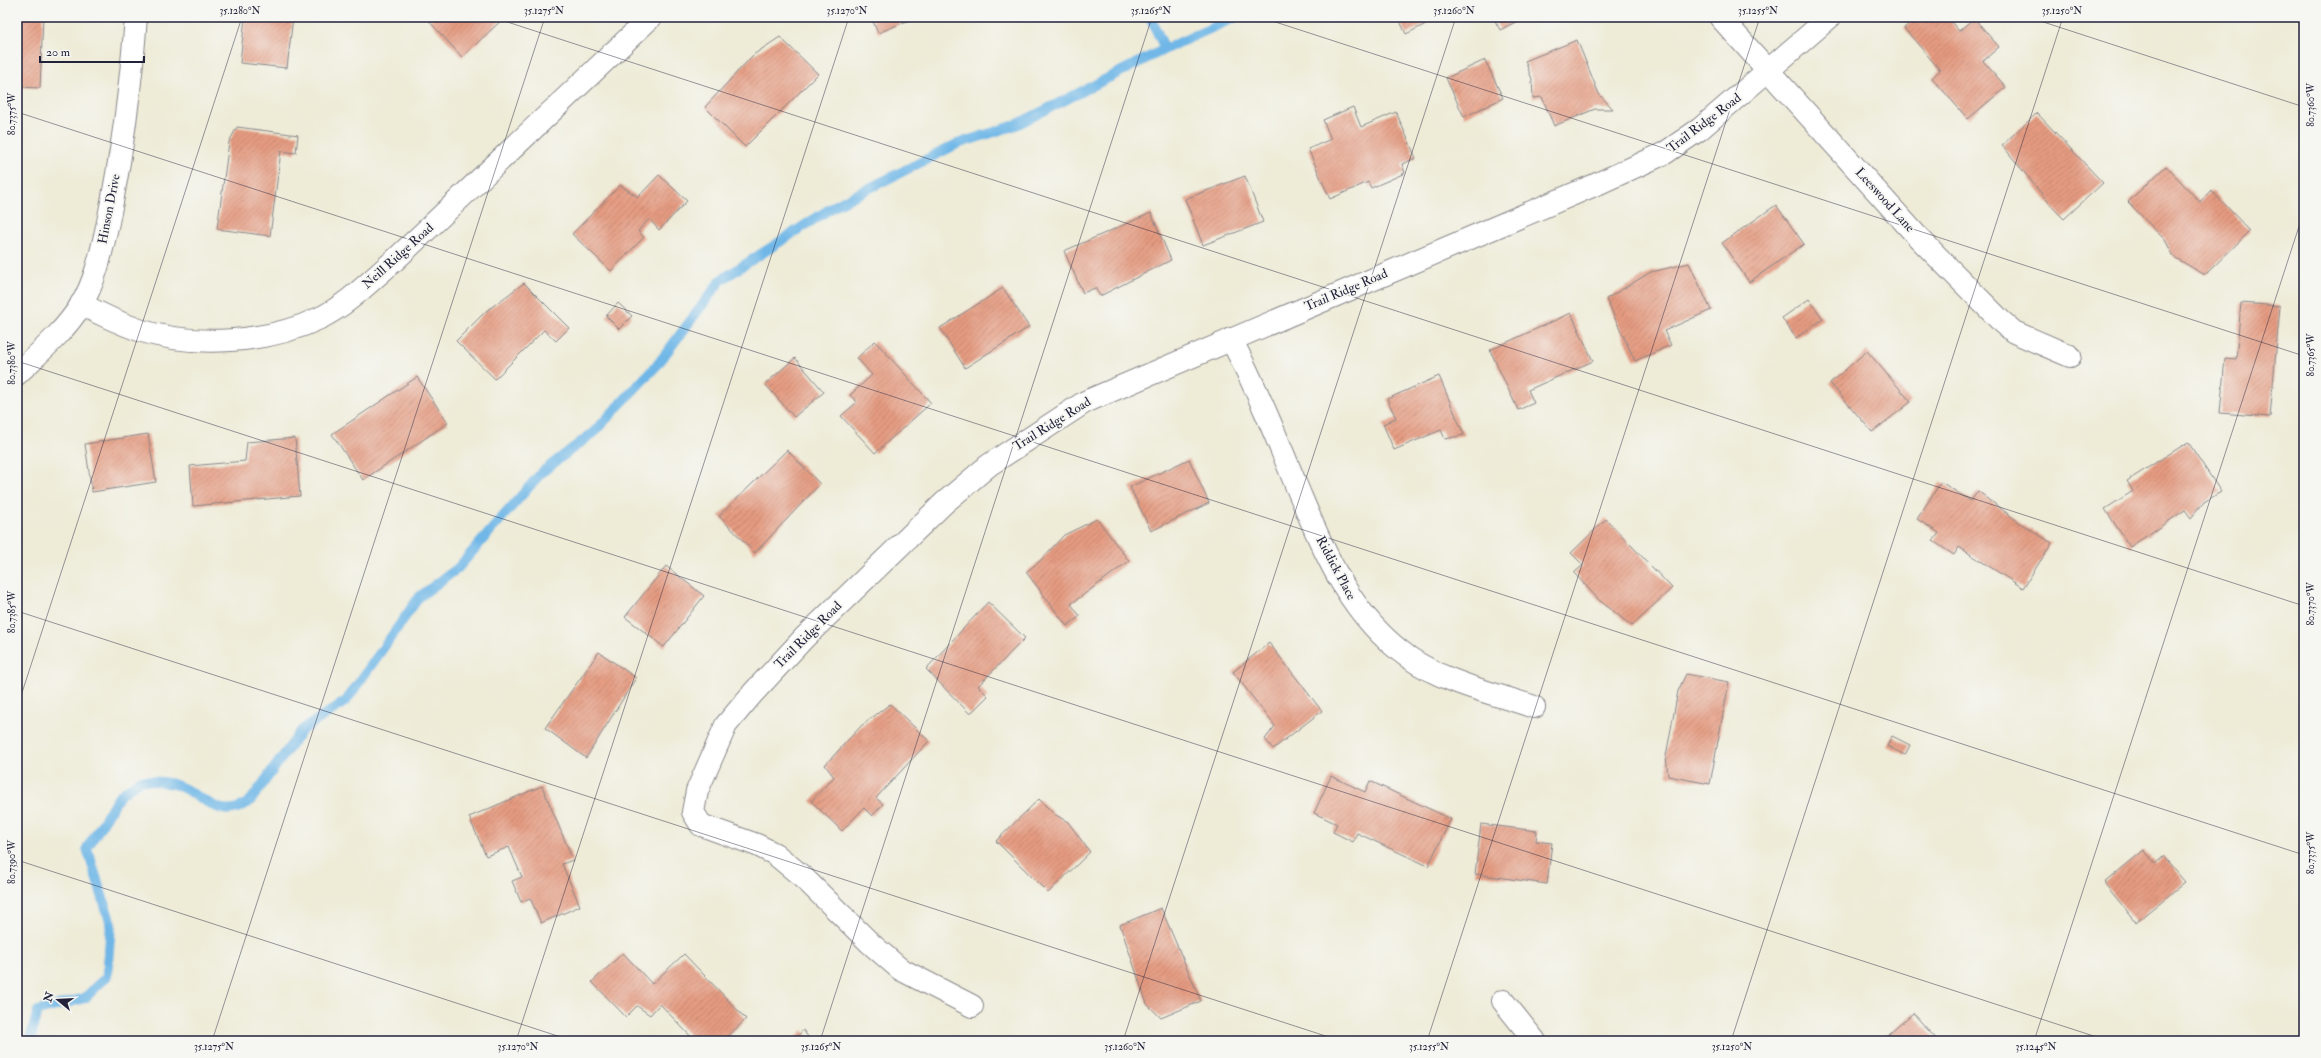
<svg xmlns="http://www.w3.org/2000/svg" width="2321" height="1058" font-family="'IM FELL Double Pica',serif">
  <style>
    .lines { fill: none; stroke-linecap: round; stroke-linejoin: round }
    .stream { stroke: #6fb7e7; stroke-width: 10 }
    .building { fill: url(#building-hatch) }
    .minor-casing { stroke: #888689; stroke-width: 24 }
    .minor { stroke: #fff; stroke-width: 22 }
    .ticks { fill: none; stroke: #22223b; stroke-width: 1; stroke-opacity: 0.45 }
    .labels { text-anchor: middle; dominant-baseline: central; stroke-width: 4; stroke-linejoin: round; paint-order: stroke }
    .street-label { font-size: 13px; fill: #22223b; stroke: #f6f6f2 }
    .neatline { fill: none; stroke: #22223b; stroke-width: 1.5 }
    .ticks-label { font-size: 10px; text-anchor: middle; fill: #22223b }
  </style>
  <defs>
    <pattern id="building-hatch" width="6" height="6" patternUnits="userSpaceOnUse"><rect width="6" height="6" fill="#e59b81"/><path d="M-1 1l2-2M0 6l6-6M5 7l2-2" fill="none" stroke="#b97e6b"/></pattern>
  </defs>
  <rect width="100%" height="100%" fill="#f6f6f2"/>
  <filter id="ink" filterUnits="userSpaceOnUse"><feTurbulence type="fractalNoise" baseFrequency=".025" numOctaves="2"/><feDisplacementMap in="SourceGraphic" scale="8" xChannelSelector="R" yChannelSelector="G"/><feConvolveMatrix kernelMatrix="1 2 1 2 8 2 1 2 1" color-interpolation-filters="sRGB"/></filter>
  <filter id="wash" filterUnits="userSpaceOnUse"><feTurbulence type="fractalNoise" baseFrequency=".012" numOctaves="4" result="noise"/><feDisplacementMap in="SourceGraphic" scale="16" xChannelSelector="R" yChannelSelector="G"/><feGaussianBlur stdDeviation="0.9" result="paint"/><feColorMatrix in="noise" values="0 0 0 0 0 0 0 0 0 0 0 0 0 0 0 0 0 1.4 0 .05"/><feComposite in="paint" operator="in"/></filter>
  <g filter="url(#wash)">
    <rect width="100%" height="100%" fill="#eeebd7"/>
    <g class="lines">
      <g class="stream">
        <path d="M1150 17 1165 49"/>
        <path d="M33 1041 31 1036 38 1011 85 998 107 976 111 924 87 848 120 795 141 780C151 781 163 781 173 784 202 792 220 826 251 800L302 730 346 701 419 597 458 568 542 472 594 432 658 364 721 280 836 205 957 144 1016 125 1165 49 1236 17"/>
      </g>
    </g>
    <g id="blocks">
      <g class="building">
        <path d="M17 17H43L40 88 17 87Z"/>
        <path d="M245 17H293L287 68 240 63Z"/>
        <path d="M433 17H505L462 57 429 21Z"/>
        <path d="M871 17H917L878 33Z"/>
        <path d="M1398 17H1440L1406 34Z"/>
        <path d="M1493 17H1525L1500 30Z"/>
        <path d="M1917 17H1947L1959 31 1974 18 1999 47 1983 61 2006 87 1968 119 1932 78 1940 70 1904 28Z"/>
        <path d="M780 37 818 74 745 147 705 107 753 55Z"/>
        <path d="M1577 40 1599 94 1613 109H1595L1554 126 1542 97 1533 98 1532 79 1525 61Z"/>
        <path d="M1485 60 1503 98 1464 117 1446 78Z"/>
        <path d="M1353 107 1361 127 1396 112 1416 158 1402 164 1405 173 1371 188 1368 182 1330 199 1308 149 1331 139 1323 120Z"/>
        <path d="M2037 113 2103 183 2064 219 2054 209 2002 145Z"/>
        <path d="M237 127 298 135 296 153 281 151 270 236 217 229 229 142Z"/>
        <path d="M2166 166 2200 202 2211 190 2250 231 2205 275 2174 257 2165 240 2128 202Z"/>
        <path d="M659 175 687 201 659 230 649 219 638 231 644 237 611 271 572 234 620 185 638 197Z"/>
        <path d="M1245 176 1263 222 1203 245 1185 199Z"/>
        <path d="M1776 205 1804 244 1749 282 1722 243Z"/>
        <path d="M1151 213 1171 260 1100 296 1095 288 1083 293 1064 251Z"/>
        <path d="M1689 263 1711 310 1664 331 1671 345 1635 361 1606 299 1651 272Z"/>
        <path d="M524 283 569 328 556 341 544 330 495 379 456 341 485 312Z"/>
        <path d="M1003 288 1029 327 965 368 940 328Z"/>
        <path d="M1809 299 1823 319 1796 338 1782 318Z"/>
        <path d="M618 303 632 316 619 329 606 316Z"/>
        <path d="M2241 303 2280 306 2270 417 2220 413 2225 358 2236 359Z"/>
        <path d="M1571 313 1593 361 1528 390 1534 403 1518 410 1490 350Z"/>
        <path d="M875 341 931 403 875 453 841 416 857 402 850 395 872 375 857 358Z"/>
        <path d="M1867 351 1911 402 1872 432 1830 383Z"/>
        <path d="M795 358 824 392 794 417 765 384Z"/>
        <path d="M1439 376 1464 435 1445 439 1441 430 1394 450 1383 424 1396 418 1387 399Z"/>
        <path d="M417 377 448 423 363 480 332 434Z"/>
        <path d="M148 434 156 482 92 492 85 444Z"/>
        <path d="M295 438 300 496 193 506 190 466 245 461 247 442Z"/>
        <path d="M2188 442 2221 492 2204 502 2191 518 2185 510 2130 547 2105 509 2133 491 2127 481Z"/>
        <path d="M787 450 820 484 755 553 719 516Z"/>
        <path d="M1189 459 1209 503 1151 531 1130 487Z"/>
        <path d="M1941 482 1971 501 1978 491 2020 523 2052 543 2023 588 1959 547 1954 555 1933 541 1939 533 1917 519Z"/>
        <path d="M1097 519 1129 561 1071 604 1080 616 1067 626 1026 572 1039 562 1064 535Z"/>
        <path d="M1606 519 1672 588 1632 626 1599 600 1574 573 1583 565 1571 553Z"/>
        <path d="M666 566 704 596 664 647 625 617Z"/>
        <path d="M988 602 1025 638 978 686 988 696 970 714 926 669Z"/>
        <path d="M1269 643 1322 711 1273 749 1265 739 1275 726 1233 672Z"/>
        <path d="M599 652 636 678 586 758 545 728Z"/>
        <path d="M1686 674 1729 682 1710 784 1668 776 1666 756 1678 691Z"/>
        <path d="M890 704 929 741 876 798 883 804 872 816 864 808 842 831 811 801 834 777 825 765 861 726Z"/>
        <path d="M1892 736 1910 745 1905 755 1887 746Z"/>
        <path d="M1331 776 1365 792 1370 781 1451 819 1428 866 1357 833 1353 842 1333 832 1337 824 1314 813Z"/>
        <path d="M542 786 573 860 562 864 580 906 541 923 530 898 521 902 512 881 522 877 509 847 486 856 469 817Z"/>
        <path d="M1039 799 1054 814 1068 822 1090 852 1048 893 996 841Z"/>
        <path d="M1481 824 1537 831 1536 841 1552 843 1547 884 1475 874Z"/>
        <path d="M2144 850 2155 863 2163 856 2185 882 2136 922 2104 883Z"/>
        <path d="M1161 908 1201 1001 1161 1018 1147 1004 1120 925Z"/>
        <path d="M623 953 652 984 684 954 746 1019 723 1041H695L660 1004 650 1015 637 1006 626 1017 592 982Z"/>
        <path d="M1913 1013 1938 1041H1881Z"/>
        <path d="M803 1030 811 1041H793Z"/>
      </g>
    </g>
  </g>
  <g filter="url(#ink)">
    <use href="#blocks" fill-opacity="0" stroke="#888689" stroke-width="1"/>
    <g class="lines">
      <defs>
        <g id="minor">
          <path d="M1720 17 1917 236 2000 320 2014 332 2070 356"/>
          <path d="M81 304C100 314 119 323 139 330 194 348 268 343 320 318 349 304 372 279 396 259L651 17"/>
          <path d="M1231 339C1256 387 1276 436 1296 485 1324 551 1348 614 1408 657 1445 683 1493 693 1534 707"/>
          <path d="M17 374C40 352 64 332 81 305 96 281 102 249 108 222 122 154 131 85 136 17"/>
          <path d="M1503 1001 1535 1041"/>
          <path d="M972 1006 900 969 870 943 804 878 775 854 757 845 701 825 693 812 697 791 726 725 753 693 804 638 944 503 989 465 1085 402 1597 184 1665 153 1700 129 1830 17"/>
        </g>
      </defs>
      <use href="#minor" class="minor-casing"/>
      <use href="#minor" class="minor"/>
    </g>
  </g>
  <path class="ticks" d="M492 17 2304 606M1260 17 2304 356M2028 17 2304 107M17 112 2304 855M17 361 2109 1041M17 611 1341 1041M17 708 242 17M17 860 573 1041M212 1041 545 17M516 1041 849 17M820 1041 1152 17M1123 1041 1456 17M1427 1041 1760 17M1731 1041 2063 17M2034 1041 2304 211"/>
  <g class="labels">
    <g class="street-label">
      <text transform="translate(1704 123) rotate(-37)">Trail Ridge Road</text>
      <text transform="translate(1885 200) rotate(48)">Leeswood Lane</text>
      <text transform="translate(109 209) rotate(-79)">Hinson Drive</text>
      <text transform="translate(398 256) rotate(-42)">Neill Ridge Road</text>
      <text transform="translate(1346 290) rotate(-23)">Trail Ridge Road</text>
      <text transform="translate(1052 424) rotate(-32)">Trail Ridge Road</text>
      <text transform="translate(1336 568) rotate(62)">Riddick Place</text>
      <text transform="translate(808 635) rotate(-45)">Trail Ridge Road</text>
    </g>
  </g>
  <rect width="2321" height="1058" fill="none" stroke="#f6f6f2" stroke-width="44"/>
  <g transform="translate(58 1000) rotate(288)" stroke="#f6f6f2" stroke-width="3" paint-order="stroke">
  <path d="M0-3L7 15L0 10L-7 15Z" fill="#22223b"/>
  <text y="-6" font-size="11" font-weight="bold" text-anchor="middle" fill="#22223b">N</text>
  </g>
  <path d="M40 56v6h104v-6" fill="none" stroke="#22223b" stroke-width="2"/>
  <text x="46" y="56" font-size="12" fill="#22223b" stroke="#f6f6f2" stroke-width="3" paint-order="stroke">20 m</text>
  <rect x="22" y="22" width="2277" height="1014" class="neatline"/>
  <g class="ticks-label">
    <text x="240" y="14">35.1280°N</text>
    <text x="544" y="14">35.1275°N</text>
    <text x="847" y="14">35.1270°N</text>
    <text x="1151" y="14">35.1265°N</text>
    <text x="1454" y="14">35.1260°N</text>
    <text x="1758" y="14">35.1255°N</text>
    <text x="2062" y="14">35.1250°N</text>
    <text transform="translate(2310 105) rotate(-90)" y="4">80.7360°W</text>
    <text transform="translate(11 114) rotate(-90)" y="4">80.7375°W</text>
    <text transform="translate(2310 355) rotate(-90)" y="4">80.7365°W</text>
    <text transform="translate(11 363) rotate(-90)" y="4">80.7380°W</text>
    <text transform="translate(2310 604) rotate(-90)" y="4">80.7370°W</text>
    <text transform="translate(11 612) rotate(-90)" y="4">80.7385°W</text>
    <text transform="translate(2310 853) rotate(-90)" y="4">80.7375°W</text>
    <text transform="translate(11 862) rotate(-90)" y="4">80.7390°W</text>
    <text x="214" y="1050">35.1275°N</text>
    <text x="518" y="1050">35.1270°N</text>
    <text x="821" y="1050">35.1265°N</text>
    <text x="1125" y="1050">35.1260°N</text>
    <text x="1429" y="1050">35.1255°N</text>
    <text x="1732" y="1050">35.1250°N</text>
    <text x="2036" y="1050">35.1245°N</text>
  </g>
</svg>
